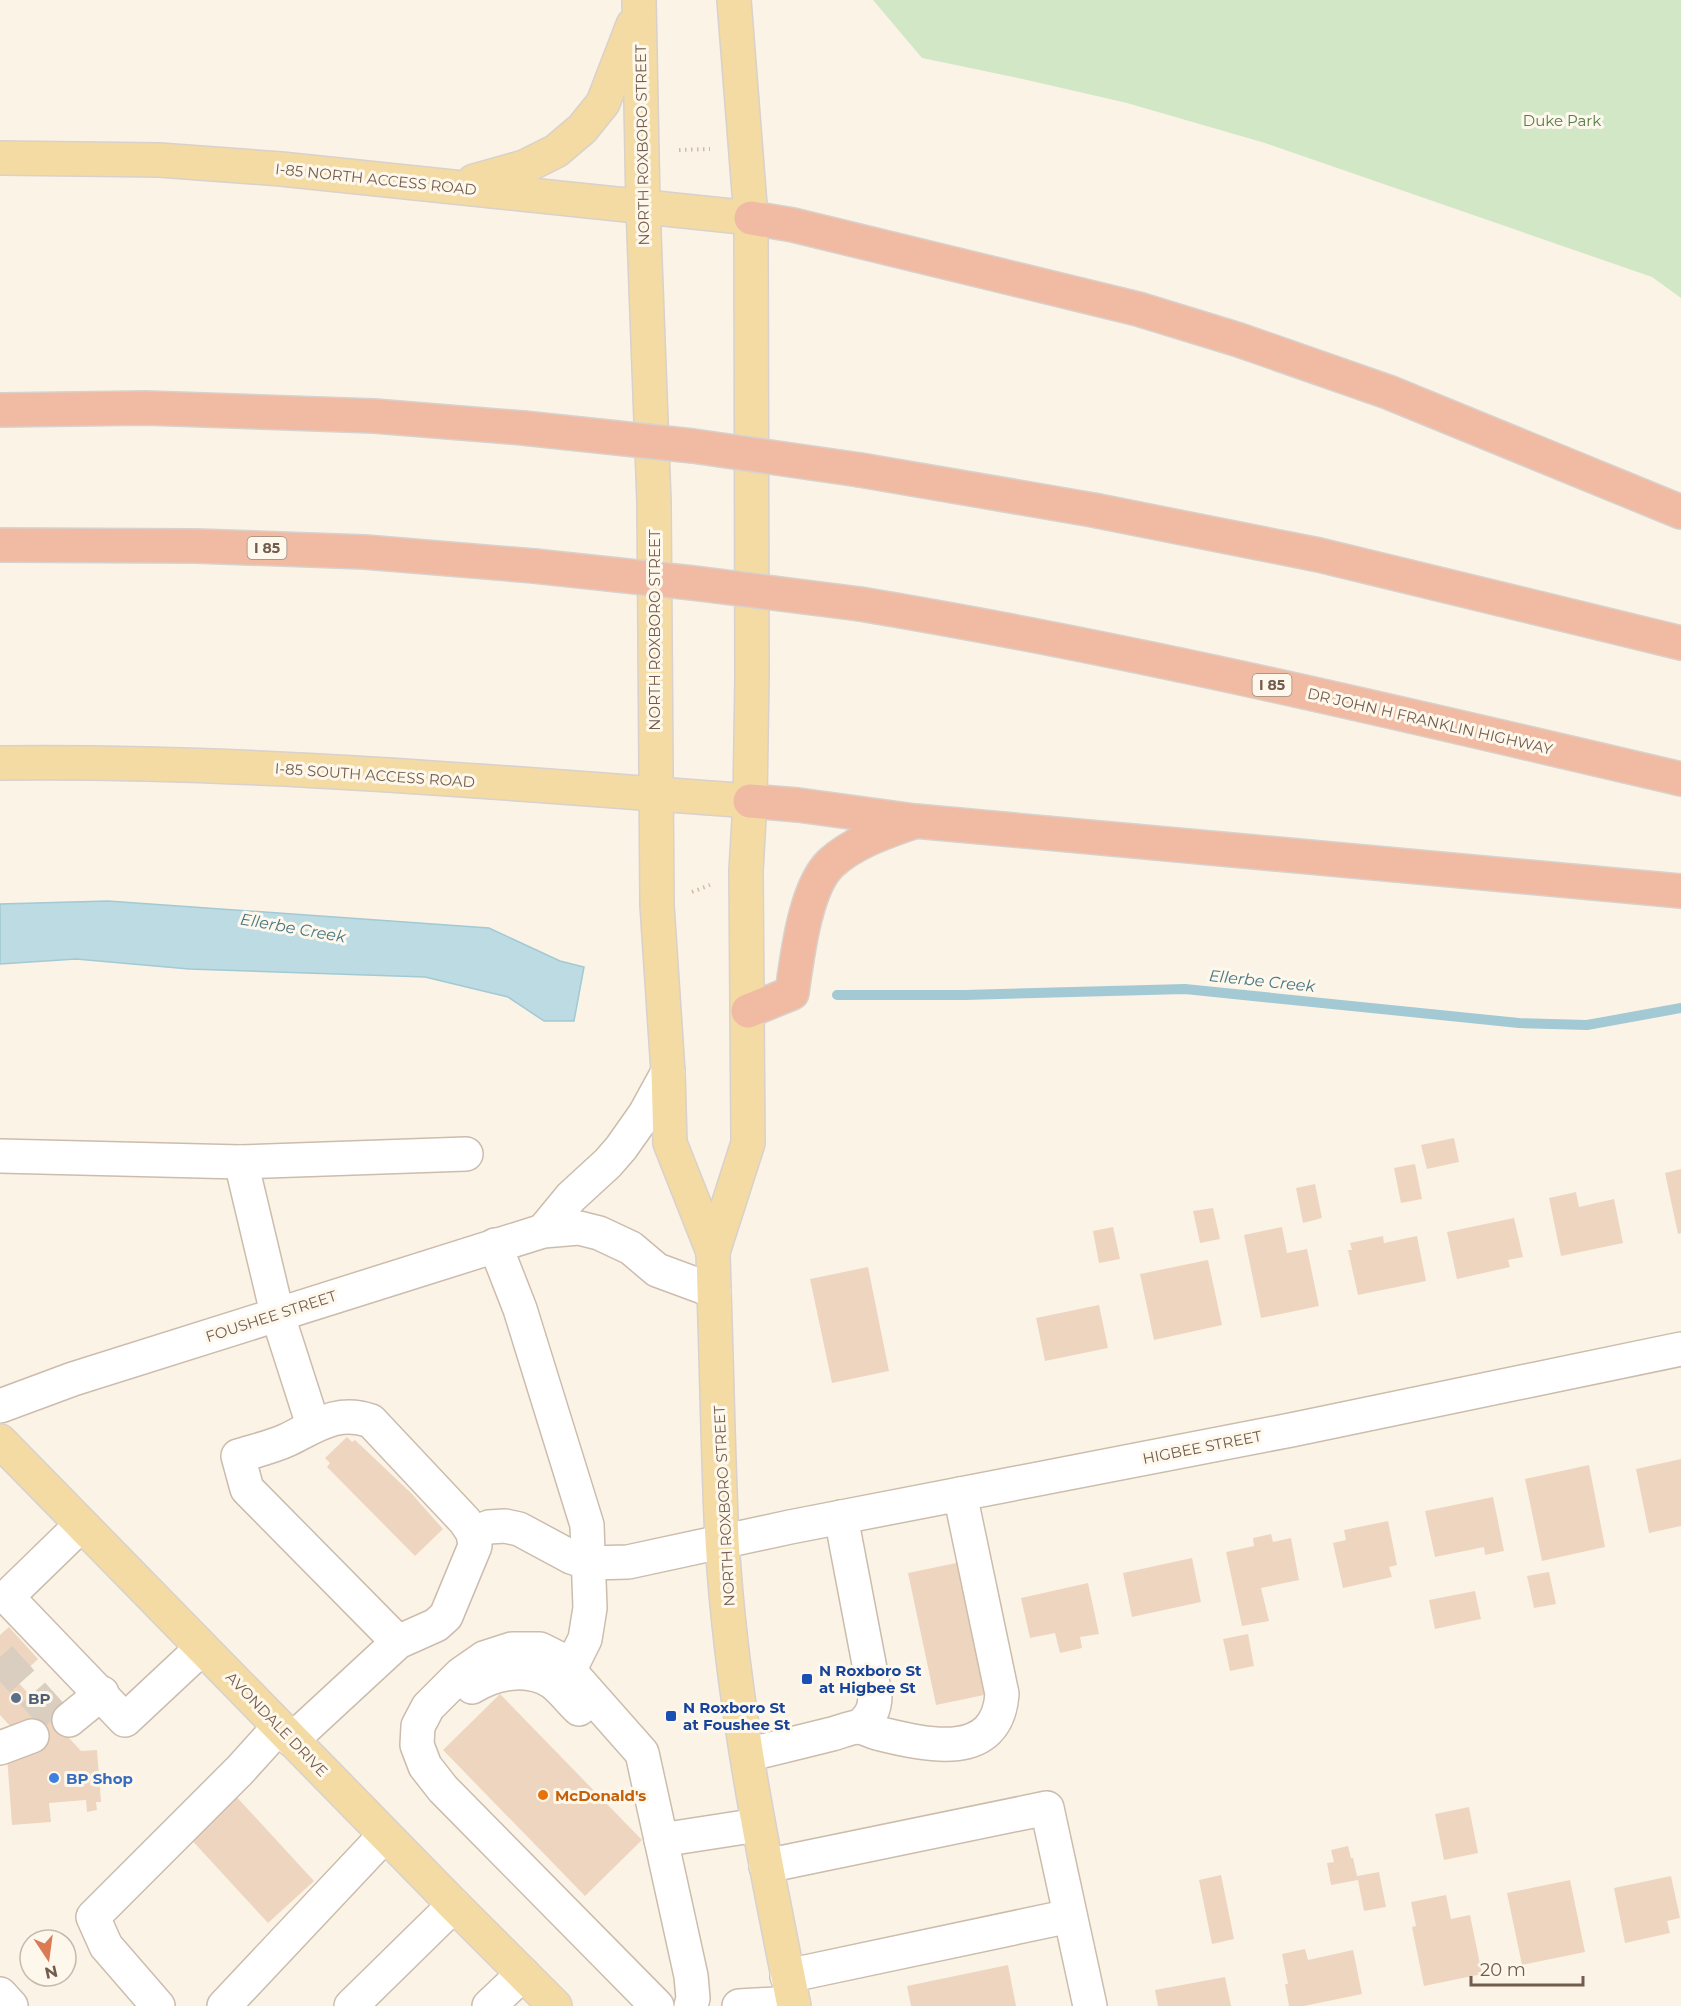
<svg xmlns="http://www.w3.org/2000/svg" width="1681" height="2006" font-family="Montserrat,sans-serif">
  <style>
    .green { fill: #d1e7c6 }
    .water { fill: #bcdbe3; stroke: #a3c9d4; stroke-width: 1.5 }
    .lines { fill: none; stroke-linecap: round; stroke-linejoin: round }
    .stream { stroke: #a3c9d4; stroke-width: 10 }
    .building { fill: #eed5c0 }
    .minor-tunnel { stroke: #d9cec0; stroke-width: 33; stroke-dasharray: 33 16; stroke-linecap: butt }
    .minor-casing { stroke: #ccbcad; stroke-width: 36 }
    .major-casing { stroke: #d8d1cd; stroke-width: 36 }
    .highway-casing { stroke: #d8d1cd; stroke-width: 36 }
    .path { stroke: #d3b9a3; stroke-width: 4; stroke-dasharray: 1.5 4.5; stroke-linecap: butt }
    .minor { stroke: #fff; stroke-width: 33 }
    .major { stroke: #f4dba4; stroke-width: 33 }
    .highway { stroke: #f0bba2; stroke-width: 33 }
    .highway-bridge-casing { stroke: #d8d1cd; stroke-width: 36; stroke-linecap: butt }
    .highway-bridge { stroke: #f0bba2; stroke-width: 33 }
    .transit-dot { fill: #1a4fb4; stroke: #fef8ec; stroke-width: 2 }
    .service-dot { fill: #5c6f8a; stroke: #fef8ec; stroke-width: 2 }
    .shop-dot { fill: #3f7fe0; stroke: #fef8ec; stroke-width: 2 }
    .food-dot { fill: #e8710a; stroke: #fef8ec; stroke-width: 2 }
    .labels { text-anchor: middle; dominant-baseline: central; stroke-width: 6; stroke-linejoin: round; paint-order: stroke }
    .shield { fill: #fef8ec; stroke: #9c8b7d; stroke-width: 1.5 }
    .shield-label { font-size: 14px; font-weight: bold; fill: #725c4d }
    .park-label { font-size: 15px; fill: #557c49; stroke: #fef8ec }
    .street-label { font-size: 15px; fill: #725c4d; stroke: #fef8ec }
    .transit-label { font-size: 15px; font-weight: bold; fill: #164399; stroke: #fef8ec; text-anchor: start }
    .service-label { font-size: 15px; font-weight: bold; fill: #4e5e75; stroke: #fef8ec; text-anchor: start }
    .shop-label { font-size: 15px; font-weight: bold; fill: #366cbe; stroke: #fef8ec; text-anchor: start }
    .food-label { font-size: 15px; font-weight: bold; fill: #c56008; stroke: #fef8ec; text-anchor: start }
    .water-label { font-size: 16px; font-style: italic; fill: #487684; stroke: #fef8ec }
  </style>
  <rect width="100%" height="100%" fill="#fbf4e6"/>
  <path class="green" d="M873 0H1681V298L1652 277 1265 143 1127 103 1027 80 922 58Z"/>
  <path class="water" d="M108 901 489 928 560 961 584 967 574 1021H544L508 997 425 977 189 969 76 959 0 964V904Z"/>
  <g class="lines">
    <path class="stream" d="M837 995H965L1185 989 1519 1023 1587 1025 1681 1008"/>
  </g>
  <g class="building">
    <path d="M1454 1138 1459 1162 1427 1169 1421 1145Z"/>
    <path d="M1415 1164 1422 1199 1401 1203 1394 1168Z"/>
    <path d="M1681 1169V1233L1678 1234 1665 1173Z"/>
    <path d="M1315 1184 1322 1218 1303 1223 1296 1188Z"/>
    <path d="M1576 1192 1579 1207 1614 1199 1623 1243 1561 1256 1549 1198Z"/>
    <path d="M1213 1208 1220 1239 1200 1243 1193 1211Z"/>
    <path d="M1514 1218 1523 1257 1508 1260 1510 1267 1457 1279 1447 1232Z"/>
    <path d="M1113 1227 1120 1259 1099 1263 1093 1231Z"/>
    <path d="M1282 1227 1287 1253 1307 1249 1319 1306 1261 1318 1244 1235Z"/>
    <path d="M1383 1236 1384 1243 1417 1236 1426 1281 1358 1295 1348 1250H1352L1350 1243Z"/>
    <path d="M1208 1260 1222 1325 1154 1340 1140 1274Z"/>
    <path d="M868 1267 889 1371 832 1383 810 1279Z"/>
    <path d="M1099 1305 1108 1348 1045 1361 1036 1318Z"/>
    <path d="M347 1437 352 1442 355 1440 411 1493 443 1529 415 1556 327 1467 330 1463 325 1458Z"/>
    <path d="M1681 1459V1526L1649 1533 1636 1469Z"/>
    <path d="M1589 1465 1605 1547 1542 1561 1525 1479Z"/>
    <path d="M1493 1497 1504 1551 1485 1555 1484 1547 1435 1557 1425 1511Z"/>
    <path d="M1388 1521 1397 1565 1389 1567 1392 1577 1343 1588 1333 1543 1346 1540 1344 1530Z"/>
    <path d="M1271 1534 1273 1542 1291 1538 1299 1580 1261 1588 1269 1621 1242 1626 1226 1552 1254 1546 1253 1538Z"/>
    <path d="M1192 1558 1201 1602 1132 1617 1123 1573Z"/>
    <path d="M961 1562 989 1694 936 1705 908 1573Z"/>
    <path d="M1549 1572 1556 1604 1534 1608 1527 1576Z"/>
    <path d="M1088 1583 1099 1634 1080 1637 1082 1648 1060 1653 1055 1633 1030 1638 1021 1598Z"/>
    <path d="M1475 1591 1481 1619 1435 1629 1429 1600Z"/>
    <path d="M9 1627 38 1659 16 1680 81 1751 97 1750 101 1802H96L97 1810 87 1812 86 1800 49 1803 51 1822 12 1825 7 1756 36 1754 0 1715V1635Z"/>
    <path d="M1248 1634 1254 1666 1230 1671 1223 1639Z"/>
    <path d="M500 1694 642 1840 585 1896 443 1750Z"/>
    <path d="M234 1794 314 1881 268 1923 188 1836Z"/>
    <path d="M1469 1807 1478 1853 1444 1860 1435 1814Z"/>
    <path d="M1348 1846 1351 1858H1353L1357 1876 1379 1872 1386 1907 1364 1911 1358 1880 1331 1885 1327 1863 1334 1862 1331 1850Z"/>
    <path d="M1221 1875 1234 1939 1212 1944 1199 1880Z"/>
    <path d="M1671 1876 1680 1918 1667 1921 1670 1933 1625 1943 1614 1888Z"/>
    <path d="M1570 1880 1585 1952 1522 1965 1507 1893Z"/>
    <path d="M1446 1895 1451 1919 1470 1915 1482 1974 1424 1986 1412 1927 1416 1926 1411 1902Z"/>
    <path d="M1305 1949 1308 1960 1353 1950 1362 1994 1304 2006H1289L1285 1984H1288L1282 1954Z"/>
    <path d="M1008 1965 1016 2006H911L907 1986Z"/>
    <path d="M1225 1977 1231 2006H1158L1155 1990Z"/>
  </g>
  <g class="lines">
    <path class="minor-tunnel" d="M0 1657 60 1724"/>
    <defs>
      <g id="minor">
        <path d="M0 1156 241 1162"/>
        <path d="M543 1231 571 1197 608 1163 621 1148 645 1114 668 1072"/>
        <path d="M495 1245 520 1309 587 1525 590 1608 585 1639 569 1671"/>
        <path d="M0 1406 73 1379 543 1231 579 1228 599 1233 631 1248 657 1270 714 1291"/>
        <path d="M313 1425 277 1313 241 1162 466 1154"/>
        <path d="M841 1517 875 1695C875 1710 870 1718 859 1727"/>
        <path d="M81 1525 7 1597 125 1720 202 1648"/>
        <path d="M473 1533 489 1527 505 1526 519 1529 571 1557 589 1563 628 1562 790 1527 1291 1430 1681 1349"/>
        <path d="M472 1687C495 1673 527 1666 552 1682 562 1689 570 1701 579 1709"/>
        <path d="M69 1720 102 1693"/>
        <path d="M292 1740 398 1642 436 1625 446 1616 475 1546 473 1533 465 1521 371 1421C338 1409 316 1426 287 1440 272 1447 254 1451 238 1456L247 1489 398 1642"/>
        <path d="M0 1748 32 1736"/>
        <path d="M747 1755C775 1748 804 1741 832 1734 840 1732 851 1727 859 1727 866 1728 874 1733 881 1734 927 1745 997 1762 1002 1694L960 1494"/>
        <path d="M661 1840 758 1825"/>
        <path d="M766 1866 1047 1808 1090 2006"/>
        <path d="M787 1976 1070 1916"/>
        <path d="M0 1994 11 2006"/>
        <path d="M158 2006 106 1946 93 1917 240 1770 279 1727"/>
        <path d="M224 2006 385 1835"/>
        <path d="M351 2006 454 1905"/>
        <path d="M489 2006 523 1974"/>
        <path d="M657 2006 443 1789 425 1766 417 1745 418 1726 428 1707 461 1674 484 1658 512 1649H540L558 1658 642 1753 691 1976 693 1998 691 2006"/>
        <path d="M739 2006 793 2003"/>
      </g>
      <g id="major">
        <path d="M639 0 643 206 654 502 657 905 668 1072 670 1143 713 1252"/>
        <path d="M734 0 751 218 752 677 750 801 746 871 748 1143 713 1252 714 1291C717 1374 718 1457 722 1540 731 1696 763 1853 794 2006"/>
        <path d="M0 158 159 160 281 169 751 218"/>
        <path d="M474 181 524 167 556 151 582 129 603 103 633 25"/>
        <path d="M0 763C250 760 500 783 750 801"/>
        <path d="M0 1441 454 1905 555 2006"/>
      </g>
      <g id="highway">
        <path d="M751 218 793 225 1138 309 1239 340 1388 392 1681 512"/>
        <path d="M0 410 146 408 374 416 523 428"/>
        <path d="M860 470 1093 510 1319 555 1681 643"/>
        <path d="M0 545 196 546 365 552 534 566"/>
        <path d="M860 604C1136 650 1408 715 1681 779"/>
        <path d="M750 801 798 805 915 821 1681 891"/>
        <path d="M748 1011 792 993C797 958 805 887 831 863 854 842 885 832 913 822"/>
      </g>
    </defs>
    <use href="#minor" class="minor-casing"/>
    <use href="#major" class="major-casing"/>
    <use href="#highway" class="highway-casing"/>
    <g class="path">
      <path d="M679 150 710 149"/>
      <path d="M692 892 710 885"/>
    </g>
    <use href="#minor" class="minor"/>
    <use href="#major" class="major"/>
    <use href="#highway" class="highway"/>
    <defs>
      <g id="highway-bridge">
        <path d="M523 428 693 446 860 470"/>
        <path d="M534 566 693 583 860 604"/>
      </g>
    </defs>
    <use href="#highway-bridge" class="highway-bridge-casing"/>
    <use href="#highway-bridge" class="highway-bridge"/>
  </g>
  <g class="transit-dot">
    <rect x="801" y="1673" width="12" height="12" rx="3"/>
    <rect x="665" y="1710" width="12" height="12" rx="3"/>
  </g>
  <circle class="service-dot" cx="16" cy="1698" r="6"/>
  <circle class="shop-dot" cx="54" cy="1778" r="6"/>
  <circle class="food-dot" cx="543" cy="1795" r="6"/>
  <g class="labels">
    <g class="shield">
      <rect x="247.5" y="537" width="39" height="22" rx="4.5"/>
      <rect x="1252.5" y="674" width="39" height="22" rx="4.5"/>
    </g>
    <g class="shield-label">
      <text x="267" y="548">I 85</text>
      <text x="1272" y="685">I 85</text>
    </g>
    <g class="park-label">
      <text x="1562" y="120">Duke Park</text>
    </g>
    <g class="street-label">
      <text transform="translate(642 145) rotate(-91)">NORTH ROXBORO STREET</text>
      <text transform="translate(376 179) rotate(6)">I-85 NORTH ACCESS ROAD</text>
      <text transform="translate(654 630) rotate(-90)">NORTH ROXBORO STREET</text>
      <text transform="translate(1430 721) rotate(13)">DR JOHN H FRANKLIN HIGHWAY</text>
      <text transform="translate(375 775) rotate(4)">I-85 SOUTH ACCESS ROAD</text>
      <text transform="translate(271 1316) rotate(-18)">FOUSHEE STREET</text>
      <text transform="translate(1202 1447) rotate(-11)">HIGBEE STREET</text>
      <text transform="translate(724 1506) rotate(-93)">NORTH ROXBORO STREET</text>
      <text transform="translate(277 1724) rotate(46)">AVONDALE DRIVE</text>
    </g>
    <g class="transit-label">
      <text x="819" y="1670">N Roxboro St<tspan x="819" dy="17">at Higbee St</tspan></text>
      <text x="683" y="1707">N Roxboro St<tspan x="683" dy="17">at Foushee St</tspan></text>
    </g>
    <g class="service-label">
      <text x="28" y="1698">BP</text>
    </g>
    <g class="shop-label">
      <text x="66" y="1778">BP Shop</text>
    </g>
    <g class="food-label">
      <text x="555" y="1795">McDonald's</text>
    </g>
    <g class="water-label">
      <text transform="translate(293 928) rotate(10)">Ellerbe Creek</text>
      <text transform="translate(1262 981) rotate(6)">Ellerbe Creek</text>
    </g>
  </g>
  <g transform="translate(48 1958) rotate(167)"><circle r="28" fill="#fef8ec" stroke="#c6baac" stroke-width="1.5"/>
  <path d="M0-4.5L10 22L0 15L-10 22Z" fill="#db7b55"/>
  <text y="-9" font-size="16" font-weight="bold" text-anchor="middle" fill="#725c4d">N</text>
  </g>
  <path d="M1471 1976v9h112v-9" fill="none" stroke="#725c4d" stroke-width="3"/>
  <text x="1480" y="1976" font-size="18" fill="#725c4d" stroke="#fef8ec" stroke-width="4.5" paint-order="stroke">20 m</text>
</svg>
